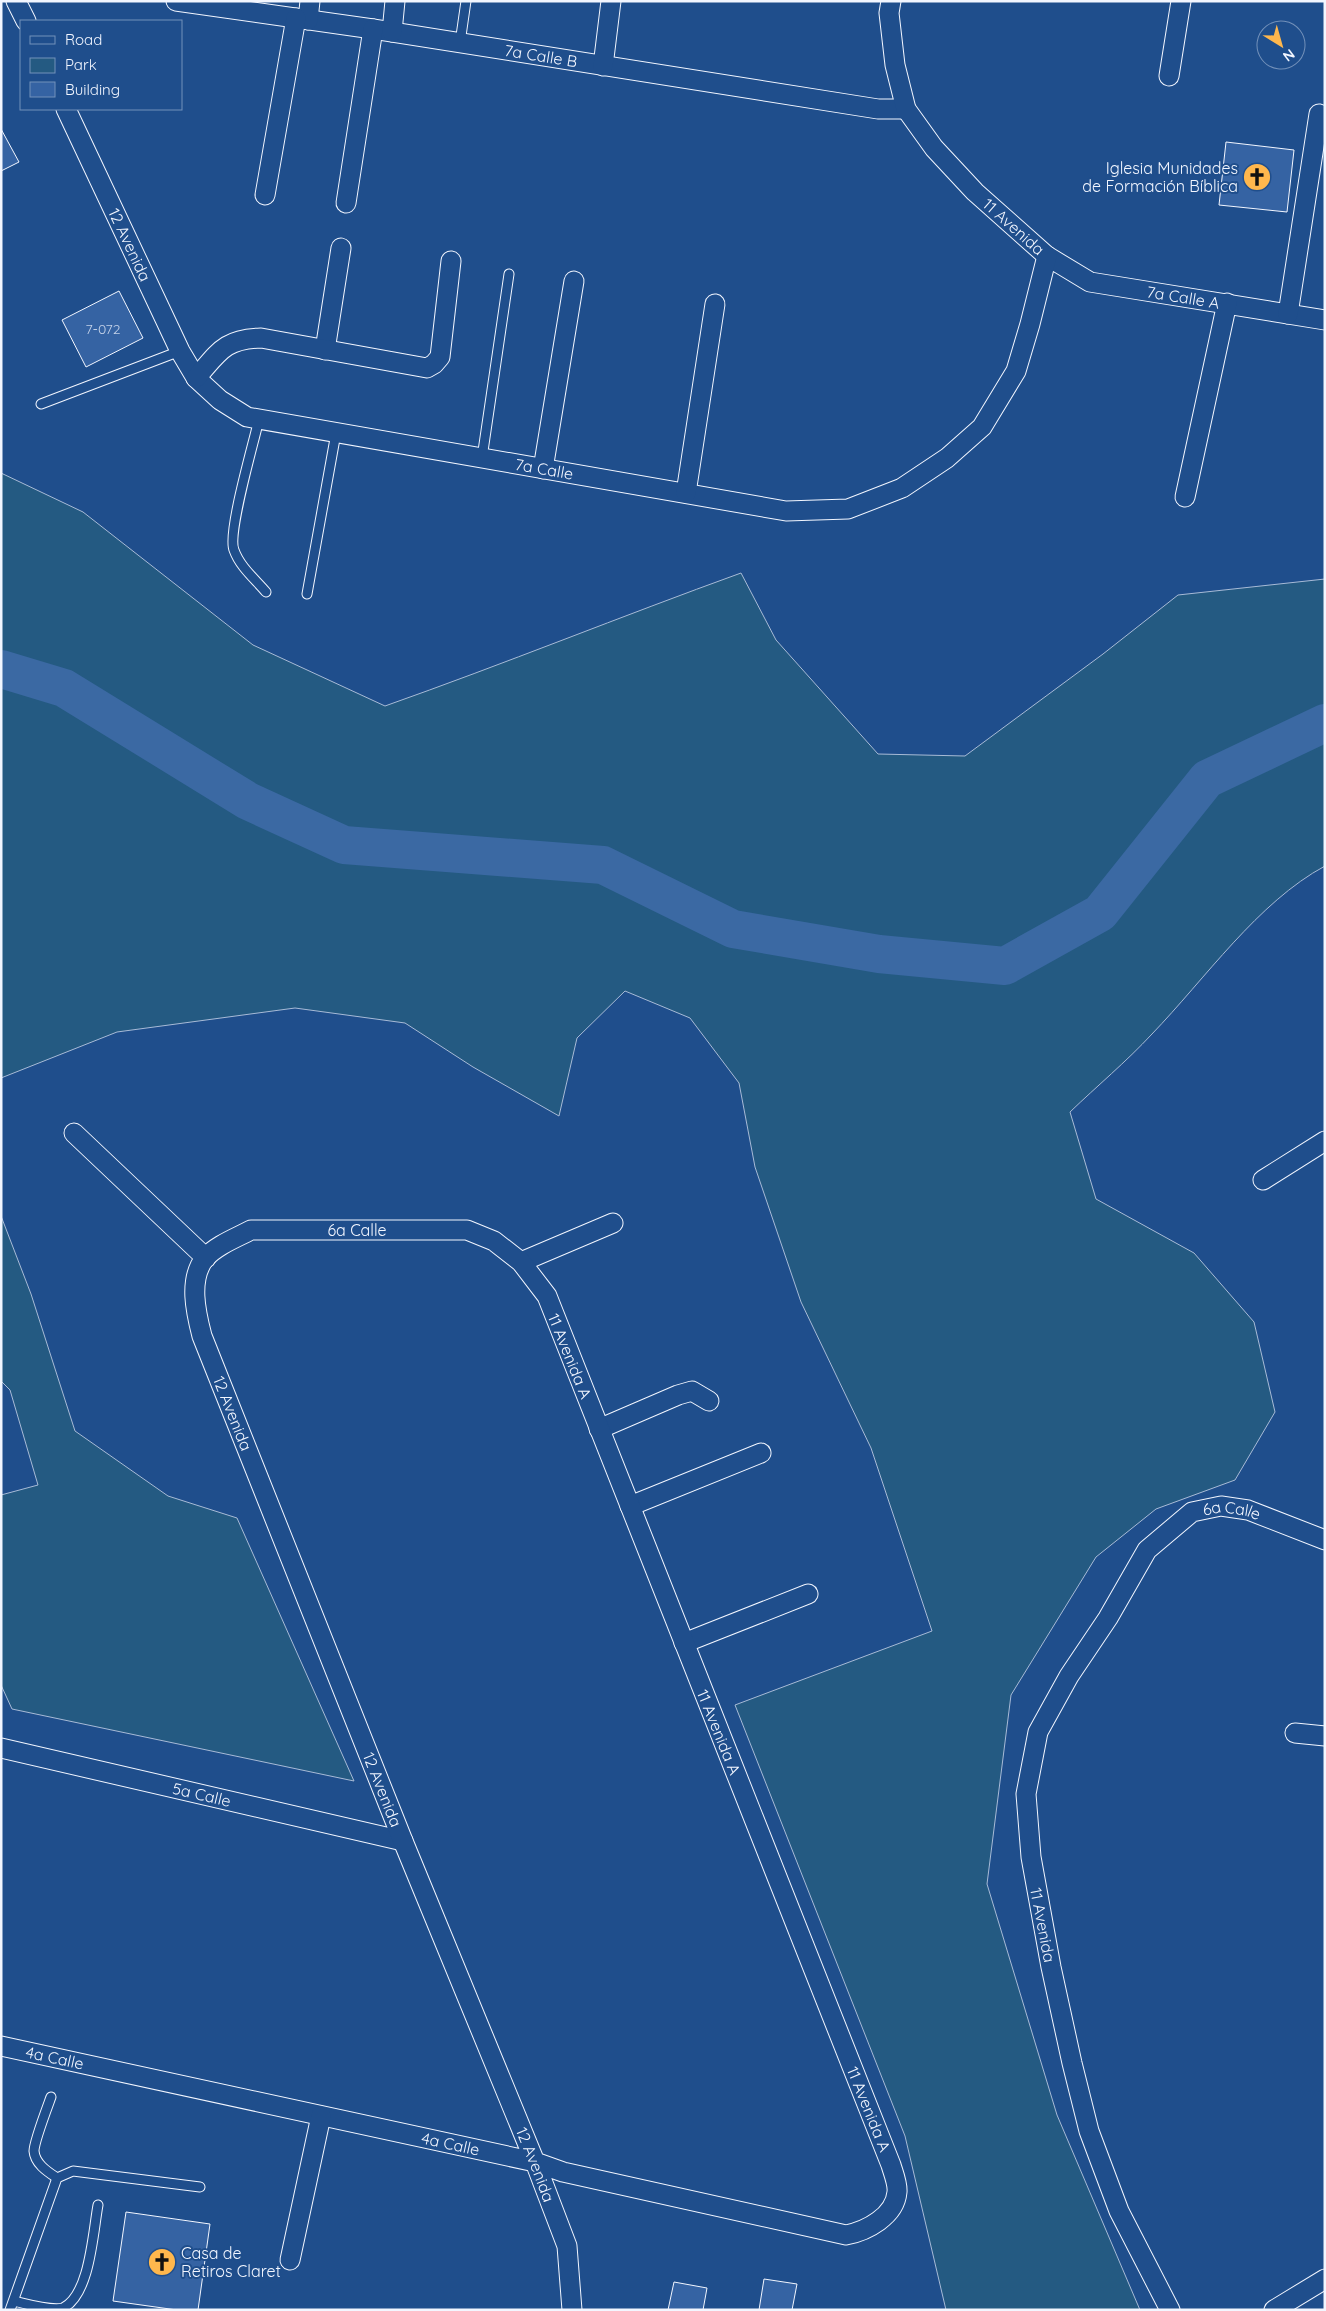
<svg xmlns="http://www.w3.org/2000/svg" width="1326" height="2311" font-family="Quicksand,sans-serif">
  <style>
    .green { fill: #245a82; stroke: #a8bbd7 }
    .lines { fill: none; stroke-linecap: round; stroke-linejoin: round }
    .river { stroke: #3b69a3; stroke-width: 38 }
    .building { fill: #3563a3; stroke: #f2f6ff }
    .lane-casing { stroke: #f2f6ff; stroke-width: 11 }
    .street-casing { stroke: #f2f6ff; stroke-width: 21 }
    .lane { stroke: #1f4e8c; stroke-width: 9 }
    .street { stroke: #1f4e8c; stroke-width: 19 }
    .labels { text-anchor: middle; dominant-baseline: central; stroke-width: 4; stroke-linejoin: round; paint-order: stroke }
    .number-label { font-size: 14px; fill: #c3d1e8 }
    .street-label { font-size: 16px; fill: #f2f6ff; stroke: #1f4e8c }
    .poi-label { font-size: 16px; fill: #f2f6ff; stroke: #1f4e8c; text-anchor: end }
  </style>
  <rect width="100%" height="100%" fill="#1f4e8c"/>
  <g class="green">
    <path d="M1 473 83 512 253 645 385 706C504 664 622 616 741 573L776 640 878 754 965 756 1103 654 1178 595 1325 579V866C1258 902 1205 979 1152 1034 1126 1062 1097 1086 1070 1112L1096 1199 1194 1253 1254 1322 1275 1412 1235 1480 1156 1509 1096 1557 1011 1695 987 1884 1057 2115 1140 2310H946L905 2136 735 1705 932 1631 871 1448 801 1302 755 1167 739 1083 690 1018 625 991 577 1038 559 1116 473 1067 405 1023 295 1008 117 1032 1 1078Z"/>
    <path d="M1 1216 31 1294 75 1431 168 1496 237 1518 354 1781 12 1709 1 1685V1495L38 1485 10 1390 1 1381Z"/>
  </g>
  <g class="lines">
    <path class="river" d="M1 669 64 688 248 801 344 845 603 865 733 929 879 954 1005 966 1100 913 1207 779 1325 723"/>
  </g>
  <g class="building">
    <path d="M1 129 19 162 1 171Z"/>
    <path d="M1226 142 1294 150 1287 212 1219 205Z"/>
    <path d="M119 291 143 338 86 367 62 320Z"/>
    <path d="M126 2212 210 2224 198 2310H177L113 2301Z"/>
    <path d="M764 2279 797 2284 792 2310H759Z"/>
    <path d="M674 2282 707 2288 703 2310H668Z"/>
  </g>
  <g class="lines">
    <defs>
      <g id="lane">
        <path d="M460 43 466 1"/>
        <path d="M41 404 180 351"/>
        <path d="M259 419C254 442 227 533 234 550 240 567 255 579 266 592"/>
        <path d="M482 458 509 274"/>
        <path d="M307 594 336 433"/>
        <path d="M51 2097C47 2108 34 2142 34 2151 35 2164 48 2172 57 2178"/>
        <path d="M14 2301C27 2304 50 2311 63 2308 90 2295 93 2232 98 2205"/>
        <path d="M10 2310 57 2178 73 2171 200 2187"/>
      </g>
      <g id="street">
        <path d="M16 1 26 21"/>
        <path id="s1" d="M176 1 373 29 878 109H906"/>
        <path id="s2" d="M891 1 889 13 895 65 906 109 934 148 975 192 1047 256 1090 282 1325 320"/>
        <path d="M308 20 310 1"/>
        <path d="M392 32 395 1"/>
        <path d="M603 66 611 1"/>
        <path d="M1169 76 1181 1"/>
        <path id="s3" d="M66 109 180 351 196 378 220 400 247 417 786 511 848 509 902 488 947 458 982 427 1016 371 1030 324 1047 256"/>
        <path d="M265 195 296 18"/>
        <path d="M346 203 373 29"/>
        <path d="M1288 314 1319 114"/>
        <path d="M325 350 341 248"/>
        <path d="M196 378C219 352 224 339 261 338L427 368 434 364 440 357 451 261"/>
        <path d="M543 469 574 281"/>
        <path d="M686 493 715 304"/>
        <path d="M1185 497 1227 303"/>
        <path d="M74 1133 206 1258"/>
        <path d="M1263 1180 1325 1141"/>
        <path d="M521 1262 613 1223"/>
        <path d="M599 1429 678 1395 692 1391 709 1401"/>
        <path d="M630 1506 761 1453"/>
        <path d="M684 1643 808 1594"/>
        <path d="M1295 1733 1325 1736"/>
        <path id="s4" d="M1 1748 403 1841"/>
        <path id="s5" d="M1 2046 535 2162 563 2172 846 2235C867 2231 895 2216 897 2192 898 2184 893 2172 891 2165L547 1296 521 1262 494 1241 467 1230H251C236 1238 217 1245 205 1258 188 1279 196 1313 202 1336L403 1841 535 2162 567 2246 572 2310"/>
        <path d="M290 2260 321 2116"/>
        <path id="s6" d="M1170 2310 1119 2211 1089 2131 1072 2063 1051 1967 1031 1857 1026 1794 1038 1732 1069 1676 1108 1618 1147 1550 1192 1512 1221 1506 1248 1510 1325 1540"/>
        <path d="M1274 2310 1325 2279"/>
      </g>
    </defs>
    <use href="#lane" class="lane-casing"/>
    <use href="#street" class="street-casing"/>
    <use href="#lane" class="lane"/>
    <use href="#street" class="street"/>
  </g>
  <defs>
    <symbol id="church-disc" viewBox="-11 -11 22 22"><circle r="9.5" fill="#ffb74d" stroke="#1f4e8c"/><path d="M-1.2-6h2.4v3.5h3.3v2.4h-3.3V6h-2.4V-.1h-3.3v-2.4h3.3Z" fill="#111"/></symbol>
  </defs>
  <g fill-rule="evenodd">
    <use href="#church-disc" x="1241" y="161" width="32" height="32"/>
    <use href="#church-disc" x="146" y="2246" width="32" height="32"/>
  </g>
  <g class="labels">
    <g class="number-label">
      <text x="103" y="329">7-072</text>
    </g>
    <g class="street-label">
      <text stroke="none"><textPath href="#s1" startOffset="369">7a Calle B</textPath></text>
      <text stroke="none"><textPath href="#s2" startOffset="270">11 Avenida</textPath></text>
      <text stroke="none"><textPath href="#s3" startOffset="150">12 Avenida</textPath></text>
      <text stroke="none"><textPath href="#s2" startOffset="459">7a Calle A</textPath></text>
      <text stroke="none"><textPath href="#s3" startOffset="665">7a Calle</textPath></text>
      <text x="357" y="1230">6a Calle</text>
      <text transform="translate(570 1356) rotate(68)">11 Avenida A</text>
      <text stroke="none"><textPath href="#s5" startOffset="2440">12 Avenida</textPath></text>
      <text stroke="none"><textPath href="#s6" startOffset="915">6a Calle</textPath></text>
      <text transform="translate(719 1732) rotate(68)">11 Avenida A</text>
      <text stroke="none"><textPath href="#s5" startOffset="2845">12 Avenida</textPath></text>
      <text stroke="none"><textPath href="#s4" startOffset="206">5a Calle</textPath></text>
      <text transform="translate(1043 1925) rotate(79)">11 Avenida</text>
      <text stroke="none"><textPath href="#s5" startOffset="55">4a Calle</textPath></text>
      <text transform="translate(869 2109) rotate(68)">11 Avenida A</text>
      <text stroke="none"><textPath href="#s5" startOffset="460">4a Calle</textPath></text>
      <text stroke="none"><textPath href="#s5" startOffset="3250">12 Avenida</textPath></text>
    </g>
    <g class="poi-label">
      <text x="1238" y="168">Iglesia Munidades<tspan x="1238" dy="18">de Formación Bíblica</tspan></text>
      <text x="181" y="2253" text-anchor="start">Casa de<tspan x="181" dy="18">Retiros Claret</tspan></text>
    </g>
  </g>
  <rect width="1326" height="2311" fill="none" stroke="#f2f6ff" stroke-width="5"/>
  <rect x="20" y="20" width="162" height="90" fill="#1f4e8c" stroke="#7391ba"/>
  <rect x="30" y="36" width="25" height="8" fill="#1f4e8c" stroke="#7391ba"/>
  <text x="65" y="45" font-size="15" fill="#f2f6ff">Road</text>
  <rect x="30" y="58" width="25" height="15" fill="#245a82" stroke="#7391ba"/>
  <text x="65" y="70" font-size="15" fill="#f2f6ff">Park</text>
  <rect x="30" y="82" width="25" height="15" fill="#3563a3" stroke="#7391ba"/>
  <text x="65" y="95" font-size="15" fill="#f2f6ff">Building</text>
  <g transform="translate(1281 45) rotate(143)"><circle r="24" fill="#1f4e8c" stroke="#7391ba"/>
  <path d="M0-4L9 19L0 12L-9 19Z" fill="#ffb74d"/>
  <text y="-8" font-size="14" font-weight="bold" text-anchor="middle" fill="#f2f6ff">N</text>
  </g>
</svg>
